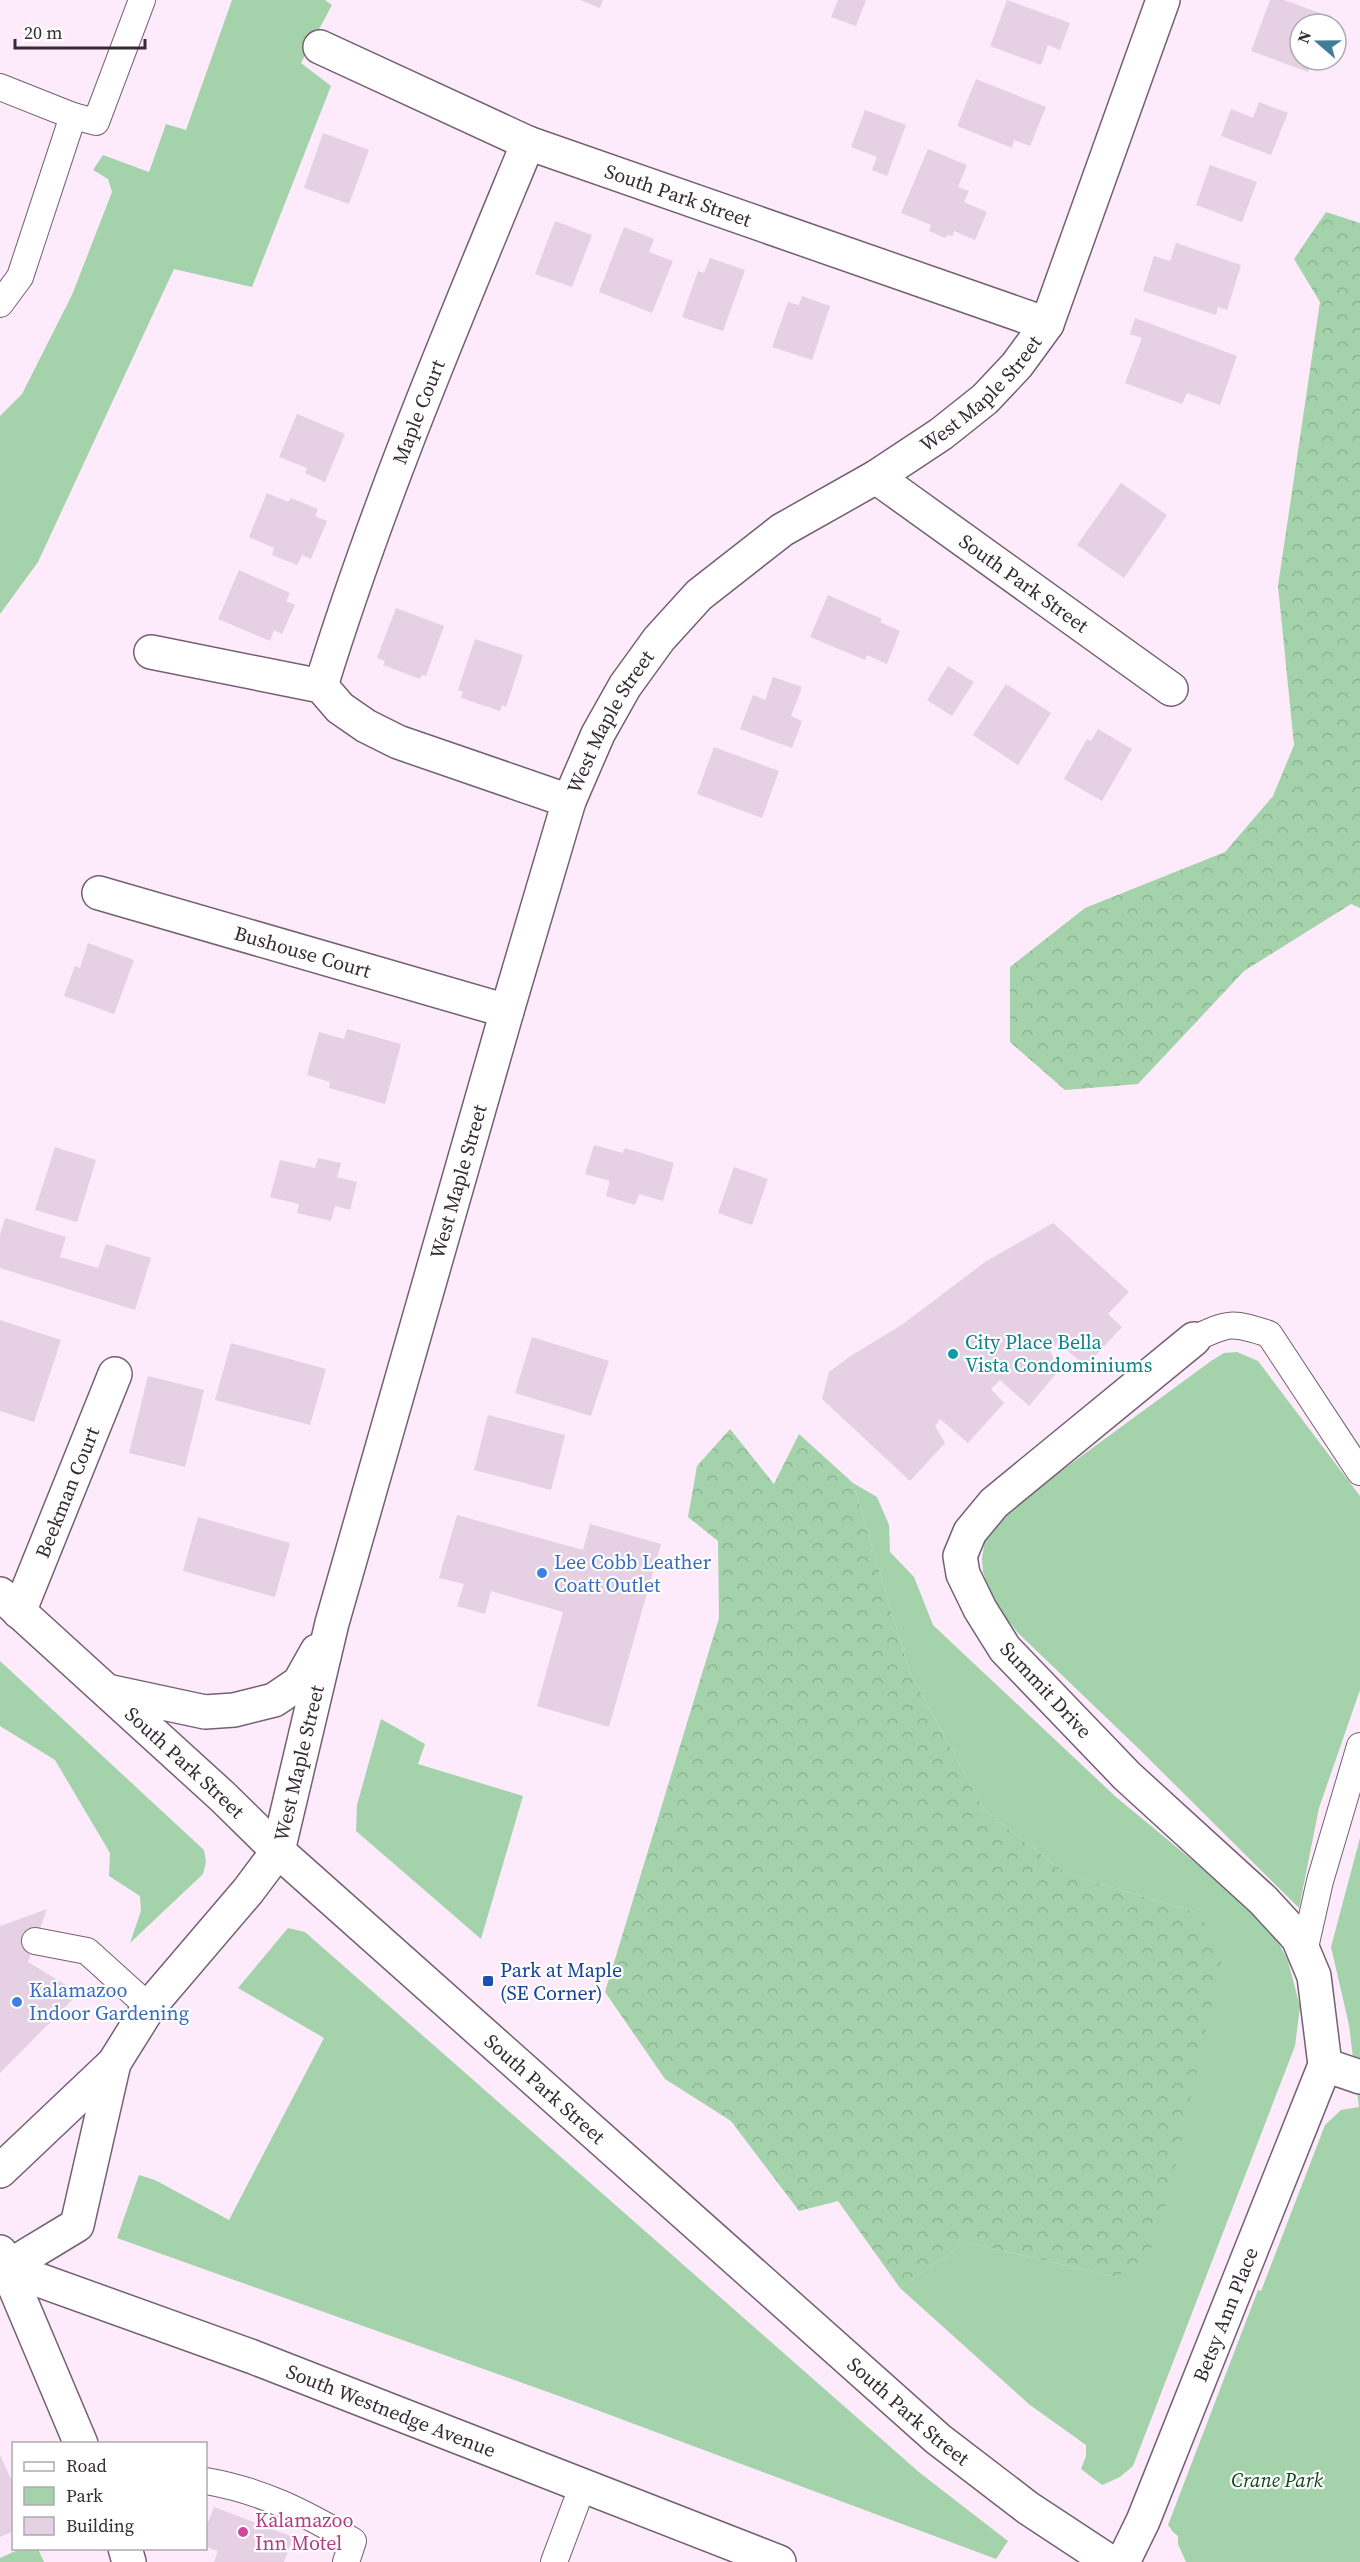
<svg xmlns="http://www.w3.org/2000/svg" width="1360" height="2562" font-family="'Source Serif 4',serif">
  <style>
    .green { fill: #a4d2aa }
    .forest { fill: url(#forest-crowns) }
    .building { fill: #e5d0e4 }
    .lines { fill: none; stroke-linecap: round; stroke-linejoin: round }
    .service-casing { stroke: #736072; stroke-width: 28 }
    .minor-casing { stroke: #736072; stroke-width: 36 }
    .primary-casing { stroke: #736072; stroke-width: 36 }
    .service { stroke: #fff; stroke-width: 26 }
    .minor { stroke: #fff; stroke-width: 33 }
    .primary { stroke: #fff; stroke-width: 33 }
    .culture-dot { fill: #0f9aa8; stroke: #fff; stroke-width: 2 }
    .shop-dot { fill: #3f7fe0; stroke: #fff; stroke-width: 2 }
    .transit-dot { fill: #1a4fb4; stroke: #fff; stroke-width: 2 }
    .hotel-dot { fill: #d1479c; stroke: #fff; stroke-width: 2 }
    .labels { text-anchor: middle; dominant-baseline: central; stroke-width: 4.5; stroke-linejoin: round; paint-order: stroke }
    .street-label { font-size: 20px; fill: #342b33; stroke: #fff }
    .culture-label { font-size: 20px; fill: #0d838f; stroke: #fff; text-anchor: start }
    .shop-label { font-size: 20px; fill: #366cbe; stroke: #fff; text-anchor: start }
    .transit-label { font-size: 20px; fill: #164399; stroke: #fff; text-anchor: start }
    .park-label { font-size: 20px; font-style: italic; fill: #11451e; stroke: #fff }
    .hotel-label { font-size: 20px; fill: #b23c85; stroke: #fff; text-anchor: start }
  </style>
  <defs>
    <pattern id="forest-crowns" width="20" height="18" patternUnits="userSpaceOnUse" patternTransform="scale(1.5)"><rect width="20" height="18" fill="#a4d2aa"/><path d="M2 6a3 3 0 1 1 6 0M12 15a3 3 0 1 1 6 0" fill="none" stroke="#8eb493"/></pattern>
  </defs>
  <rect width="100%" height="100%" fill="#fdebfc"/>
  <g class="green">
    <path d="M232 0H325L332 5 301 63 331 86 252 287 174 269 38 562 0 614V416L22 394 72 295 112 192 108 179 93 170 103 155 149 172 166 124 186 130Z"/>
    <path d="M1237 1352 1258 1361 1360 1496V1690L1319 1808 1299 1908 1139 1749 1018 1633 994 1603 983 1572 982 1559 985 1539 1005 1512 1211 1361 1224 1353Z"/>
    <path d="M853 1483 877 1497 889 1525 890 1552 914 1577 933 1625 1116 1797 1255 1912 1281 1947 1288 1961 1300 2007 1295 2046 1133 2466 1120 2477 1102 2485 1081 2469 1086 2456V2445L1030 2405 900 2288 965 2242 1116 2277 1199 1913 1067 1874 984 1810 909 1670Z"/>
    <path d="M0 1661 204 1850 206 1862 203 1874 130 1943 141 1911 140 1896 109 1876 110 1853 55 1760 0 1726Z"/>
    <path d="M381 1719 425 1744 418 1764 523 1796 481 1939 356 1831 357 1805Z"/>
    <path d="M1360 1838V2562H1186L1178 2544V2536L1173 2532 1168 2525 1258 2290 1261 2291 1325 2125 1341 2110 1359 2107 1349 2025 1331 1947Z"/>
    <path d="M288 1928 305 1932 920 2473 1008 2541 996 2559 570 2400 117 2238 139 2175 155 2180 229 2220 324 2038 238 1988Z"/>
    <path d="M22 2548 38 2549 44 2562H0V2558Z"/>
  </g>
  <g class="forest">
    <path d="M1326 212 1360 223V908L1351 904 1244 971 1138 1084 1065 1090 1010 1042V967L1085 908 1225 852 1273 796 1294 745 1278 586 1320 302 1294 259Z"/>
    <path d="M730 1429 774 1484 799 1434 853 1483 909 1670 984 1810 1067 1874 1199 1913 1223 1955 1170 2192 1149 2255 1116 2277 965 2242 900 2288 838 2201 799 2211 731 2121 665 2079 605 1992 719 1618 718 1541 688 1517 697 1466Z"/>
  </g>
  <g class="building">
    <path d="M580 0H603L600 8Z"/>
    <path d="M838 0H866L856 26 831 17Z"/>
    <path d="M1007 0 1070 23 1060 50 1048 45 1041 65 990 46Z"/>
    <path d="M1270 0H1284L1328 16 1325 24H1300V60H1312L1308 72 1251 51Z"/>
    <path d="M976 79 1046 107 1030 146 1014 140 1012 148 957 126Z"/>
    <path d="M1259 102 1288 113 1271 155 1221 136 1231 109 1253 118Z"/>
    <path d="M865 110 906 125 887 176 872 170 877 157 851 147Z"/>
    <path d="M323 133 369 150 349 204 304 188Z"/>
    <path d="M928 149 967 165 958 187 969 191 964 202 987 212 975 240 954 231 953 236 948 235 945 238 929 231 931 225 901 213Z"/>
    <path d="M1210 165 1257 182 1242 222 1196 205Z"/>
    <path d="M555 221 592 235 572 287 535 274Z"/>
    <path d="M624 227 654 239 649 252 673 261 652 313 599 292Z"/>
    <path d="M1176 243 1241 265 1227 310 1218 307 1216 315 1143 291 1154 256 1170 261Z"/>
    <path d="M710 258 745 270 723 331 682 317 698 271 704 273Z"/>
    <path d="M802 296 830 306 812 360 772 347 788 302 799 305Z"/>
    <path d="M1135 318 1237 356 1220 405 1187 393 1182 404 1125 383 1142 338 1130 334Z"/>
    <path d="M297 414 345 434 325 482 305 473 307 468 279 457Z"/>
    <path d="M1121 483 1167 515 1124 578 1077 545Z"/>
    <path d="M267 493 288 502 291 498 318 509 315 516 327 521 311 559 302 555 297 565 272 555 274 548 249 537Z"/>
    <path d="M239 570 290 593 286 601 295 605 282 634 274 630 270 641 218 619Z"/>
    <path d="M828 595 882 619 880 622 900 631 887 664 867 655 865 660 810 637Z"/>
    <path d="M396 608 444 626 426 676 422 675 420 679 383 665 385 661 377 658Z"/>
    <path d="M475 639 523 655 506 707 502 705 500 711 461 698 463 692 458 690Z"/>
    <path d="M948 666 974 682 952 716 927 700Z"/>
    <path d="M773 677 802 687 791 716 802 721 792 748 740 729 753 695 765 700Z"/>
    <path d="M1006 684 1051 713 1018 765 973 735Z"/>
    <path d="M1098 729 1132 749 1102 801 1064 779 1087 739 1091 741Z"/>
    <path d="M714 747 779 771 762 818 697 794Z"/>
    <path d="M88 943 134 960 114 1014 64 996 75 966 80 968Z"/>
    <path d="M347 1029 401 1044 385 1104 329 1088 330 1082 307 1075 319 1032 344 1039Z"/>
    <path d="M594 1145 623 1153 625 1148 674 1163 663 1201 639 1194 635 1205 606 1196 610 1181 585 1174Z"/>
    <path d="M55 1147 96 1160 77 1222 35 1210Z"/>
    <path d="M318 1158 341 1163 337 1177 357 1182 350 1210 335 1206 331 1221 297 1213 299 1204 270 1197 280 1160 315 1168Z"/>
    <path d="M734 1167 768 1179 752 1225 718 1213Z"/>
    <path d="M5 1218 66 1237 60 1257 98 1268 106 1244 151 1258 135 1310 0 1268V1235Z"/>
    <path d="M1053 1223 1129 1292 1108 1314 1122 1327 1086 1366 1058 1343 1050 1351 1061 1368 1029 1406 1000 1380 991 1389 1004 1403 968 1443 940 1419 935 1426 945 1443 910 1481 822 1399 829 1372 849 1357 903 1324 985 1262Z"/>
    <path d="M0 1320 61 1340 34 1422 0 1411Z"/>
    <path d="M532 1337 609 1361 591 1416 515 1393Z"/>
    <path d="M231 1343 326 1369 310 1425 215 1400Z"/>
    <path d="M148 1376 204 1390 185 1467 129 1453Z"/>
    <path d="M488 1415 565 1435 551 1490 474 1470Z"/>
    <path d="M457 1515 583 1550 590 1524 661 1544 609 1727 537 1706 563 1612 491 1591 485 1614 457 1606 464 1584 439 1578Z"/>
    <path d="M198 1517 290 1543 275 1597 183 1571Z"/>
    <path d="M47 1909 28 1962 79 1993 0 2073V1926Z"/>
    <path d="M0 2455 14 2486V2531L0 2537Z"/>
    <path d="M214 2507 293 2537 284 2562H214L218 2551 206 2547V2527Z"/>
  </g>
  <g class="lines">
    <defs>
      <g id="service">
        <path d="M0 87 73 116 20 277 0 304"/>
        <path d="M73 116 96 122 142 0"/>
        <path d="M1194 1339C1229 1322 1232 1322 1269 1334L1360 1472"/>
        <path d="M35 1941 87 1951 149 2007"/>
        <path d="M1304 1952 1320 1881 1360 1746"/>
        <path d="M206 2481C263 2491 303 2512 353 2541L346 2562"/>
        <path d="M554 2562 583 2485"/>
      </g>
      <g id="minor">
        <path id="s1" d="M320 47 528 143 1047 324"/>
        <path id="s2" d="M876 477 1171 689"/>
        <path d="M151 652 321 686 340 708 366 726 398 742 569 801"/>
        <path id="s3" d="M321 686C378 501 454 322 528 143"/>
        <path id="s4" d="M99 893 507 1011"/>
        <path id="s5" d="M19 1612 115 1374"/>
        <path d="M107 1691 205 1712 234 1710 274 1700 299 1683 317 1651"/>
        <path d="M1325 2065 1360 2077"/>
        <path id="s6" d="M0 2171 114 2063 149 2007 248 1891 278 1851 332 1623 507 1011 569 801 598 734 625 686 659 639 699 595 782 530 876 477 941 434 985 399 1017 365 1047 324 1163 0"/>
        <path d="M0 2252 81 2444"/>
        <path d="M6 2268 77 2225 114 2063"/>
        <path d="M125 2548 129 2562"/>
        <path id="s7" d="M1123 2562 1143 2521 1325 2065 1314 1976 1298 1938 1263 1900 1127 1776 1005 1649 980 1609 963 1574 960 1556 970 1532 994 1503 1194 1339"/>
      </g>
      <g id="primary">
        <path id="s8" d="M0 1594 223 1797 278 1851 938 2439 1028 2508 1110 2562"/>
        <path id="s9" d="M0 2266 253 2357 779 2562"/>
      </g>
    </defs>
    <use href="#service" class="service-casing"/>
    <use href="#minor" class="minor-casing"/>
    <use href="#primary" class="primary-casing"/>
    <use href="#service" class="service"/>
    <use href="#minor" class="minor"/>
    <use href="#primary" class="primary"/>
  </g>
  <circle class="culture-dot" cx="953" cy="1354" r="6"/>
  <g class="shop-dot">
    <circle cx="542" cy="1573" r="6"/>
    <circle cx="17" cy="2002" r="6"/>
  </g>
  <rect class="transit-dot" x="482" y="1975" width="12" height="12" rx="3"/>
  <circle class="hotel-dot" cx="243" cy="2532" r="6"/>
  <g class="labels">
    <g class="street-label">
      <text stroke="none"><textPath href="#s1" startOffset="388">South Park Street</textPath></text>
      <text stroke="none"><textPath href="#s6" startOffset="2109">West Maple Street</textPath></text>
      <text stroke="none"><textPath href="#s3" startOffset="291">Maple Court</textPath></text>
      <text stroke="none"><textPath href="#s2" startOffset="182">South Park Street</textPath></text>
      <text stroke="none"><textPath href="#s6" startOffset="1605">West Maple Street</textPath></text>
      <text stroke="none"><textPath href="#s4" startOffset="212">Bushouse Court</textPath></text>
      <text stroke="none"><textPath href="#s6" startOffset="1119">West Maple Street</textPath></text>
      <text stroke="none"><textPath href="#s5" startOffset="129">Beekman Court</textPath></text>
      <text transform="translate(1046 1690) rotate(47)">Summit Drive</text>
      <text stroke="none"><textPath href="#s6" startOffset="516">West Maple Street</textPath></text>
      <text stroke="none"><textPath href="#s8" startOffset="250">South Park Street</textPath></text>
      <text stroke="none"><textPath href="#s8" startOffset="736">South Park Street</textPath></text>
      <text stroke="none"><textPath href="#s7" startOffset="268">Betsy Ann Place</textPath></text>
      <text stroke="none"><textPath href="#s9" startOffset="417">South Westnedge Avenue</textPath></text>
      <text stroke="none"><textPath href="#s8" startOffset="1222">South Park Street</textPath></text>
    </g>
    <g class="culture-label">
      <text x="965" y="1342">City Place Bella<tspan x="965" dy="23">Vista Condominiums</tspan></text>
    </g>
    <g class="shop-label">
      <text x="554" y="1562">Lee Cobb Leather<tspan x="554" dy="23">Coatt Outlet</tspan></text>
      <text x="29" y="1990">Kalamazoo<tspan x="29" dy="23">Indoor Gardening</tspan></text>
    </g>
    <g class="transit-label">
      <text x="500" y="1970">Park at Maple<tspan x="500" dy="23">(SE Corner)</tspan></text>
    </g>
    <g class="park-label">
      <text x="1277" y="2480">Crane Park</text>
    </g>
    <g class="hotel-label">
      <text x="255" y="2520">Kalamazoo<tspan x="255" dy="23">Inn Motel</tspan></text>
    </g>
  </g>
  <rect x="12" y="2442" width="195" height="108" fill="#ffffff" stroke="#aeaaad" stroke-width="1.5"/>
  <rect x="24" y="2462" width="30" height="9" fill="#ffffff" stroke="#aeaaad" stroke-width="1.5"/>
  <text x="66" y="2472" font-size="18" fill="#342b33">Road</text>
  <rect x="24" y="2487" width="30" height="18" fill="#a4d2aa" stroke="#aeaaad" stroke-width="1.5"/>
  <text x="66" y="2502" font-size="18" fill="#342b33">Park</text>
  <rect x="24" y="2517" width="30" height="18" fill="#e5d0e4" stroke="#aeaaad" stroke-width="1.5"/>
  <text x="66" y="2532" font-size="18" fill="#342b33">Building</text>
  <g transform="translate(1318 42) rotate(290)"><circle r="28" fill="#ffffff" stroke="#aeaaad" stroke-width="1.5"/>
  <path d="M0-4.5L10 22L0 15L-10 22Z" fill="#407e94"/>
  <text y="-9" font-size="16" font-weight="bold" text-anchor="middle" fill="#342b33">N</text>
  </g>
  <path d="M15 39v9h130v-9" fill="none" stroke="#342b33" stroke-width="3"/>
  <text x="24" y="39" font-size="18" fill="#342b33" stroke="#ffffff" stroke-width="4.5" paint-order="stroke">20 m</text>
</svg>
